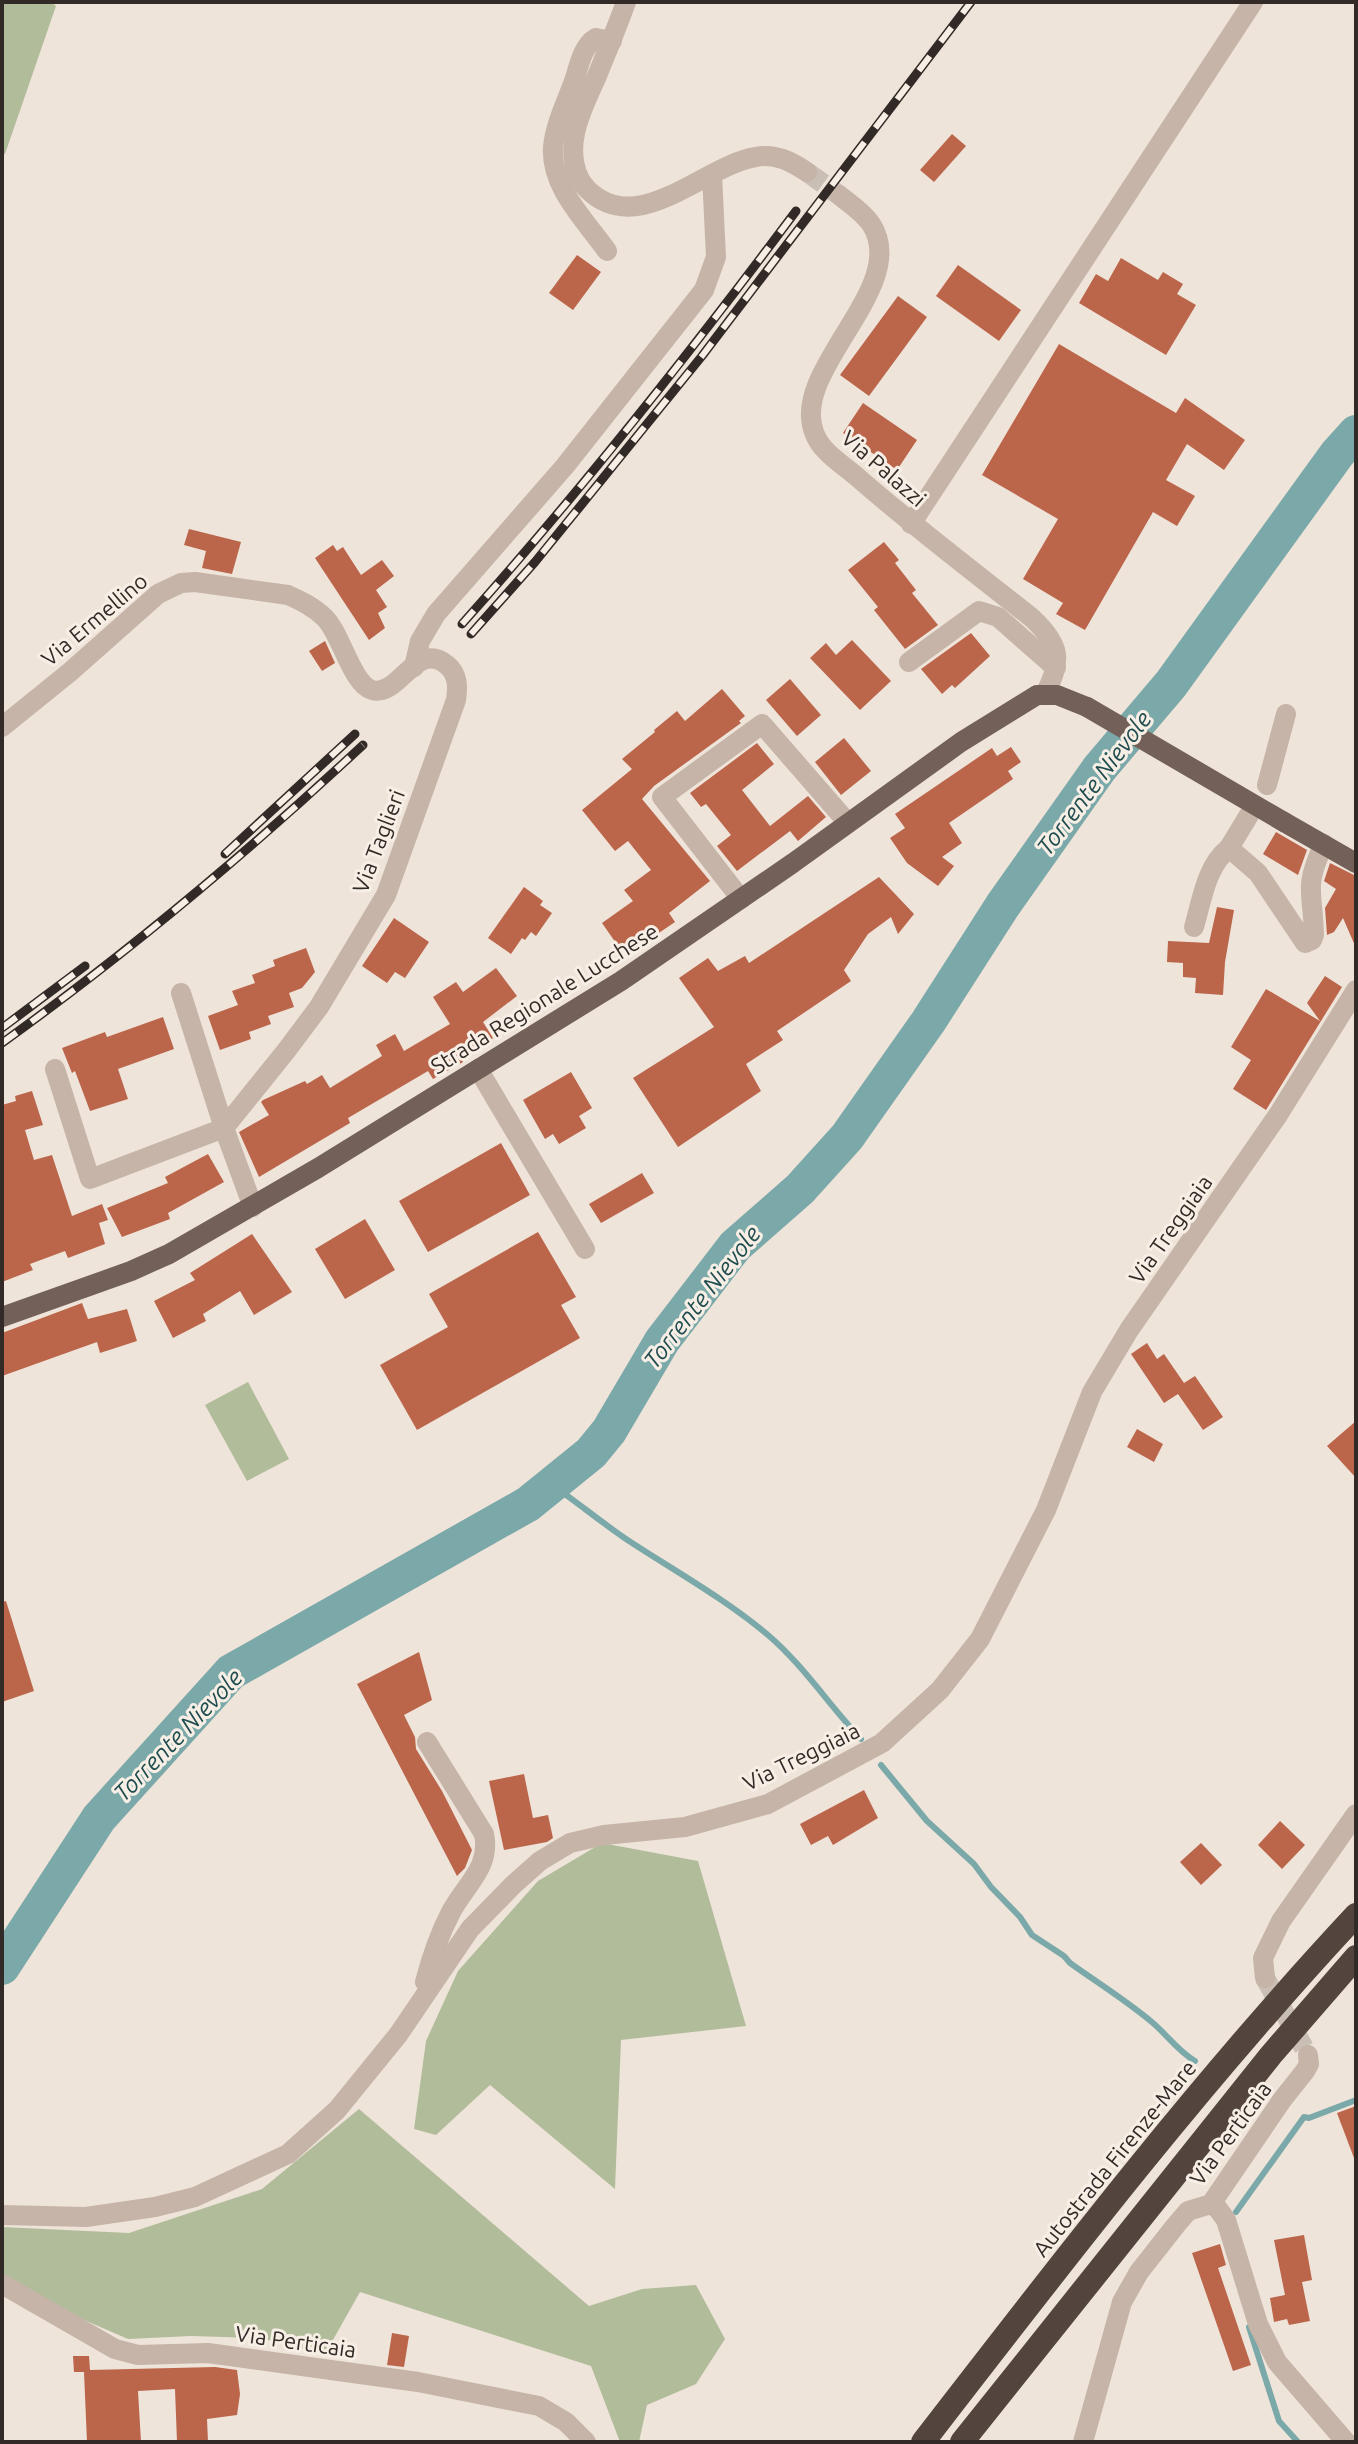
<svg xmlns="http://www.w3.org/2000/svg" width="1358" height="2444" font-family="Ubuntu,sans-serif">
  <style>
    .green { fill: #b1bc9b }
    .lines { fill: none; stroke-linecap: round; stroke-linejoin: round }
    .stream { stroke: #7ba8a9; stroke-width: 6 }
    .river { stroke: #7ba8a9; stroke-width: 36 }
    .building { fill: #bb654b }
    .minor-tunnel { stroke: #c9bfb5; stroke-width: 20; stroke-dasharray: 20 10; stroke-linecap: butt }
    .minor { stroke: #c5b4a7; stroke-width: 20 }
    .major { stroke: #736159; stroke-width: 20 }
    .highway { stroke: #53443e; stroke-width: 24 }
    .rail-casing { stroke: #322a27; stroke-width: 9 }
    .rail { stroke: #f7efe5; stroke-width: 6; stroke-dasharray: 18; stroke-linecap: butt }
    .major-bridge { stroke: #736159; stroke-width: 20 }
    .labels { text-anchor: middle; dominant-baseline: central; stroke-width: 6; stroke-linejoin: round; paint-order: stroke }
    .street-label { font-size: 22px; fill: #322a27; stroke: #f7efe5 }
    .water-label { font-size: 24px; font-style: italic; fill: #204d50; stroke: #f7efe5 }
  </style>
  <rect width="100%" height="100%" fill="#efe4d9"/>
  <g class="green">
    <path d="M2 2H51L56 6 5 154H2Z"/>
    <path d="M248 1382 289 1459 247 1481 205 1405Z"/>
    <path d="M602 1843 698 1861 746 2026 621 2040 615 2189 490 2085 436 2135 414 2129 426 2041 458 1971 538 1881Z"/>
    <path d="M359 2109 589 2306 642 2289 696 2285 725 2339 696 2384 647 2405 639 2442H620L591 2366 360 2292 325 2354 260 2338 191 2336 128 2339 52 2306 2 2277V2227L129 2233 262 2189Z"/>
  </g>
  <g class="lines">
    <g class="stream">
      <path d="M552 1485C577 1502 601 1522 626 1539 673 1570 724 1598 768 1635 803 1665 829 1705 861 1739"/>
      <path d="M881 1765 927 1821 974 1864 991 1887 1020 1917 1032 1935 1064 1956 1070 1963C1098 1983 1127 2001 1153 2023 1167 2035 1179 2052 1195 2061"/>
      <path d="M1236 2212 1304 2117 1309 2118 1356 2100"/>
      <path d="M1249 2327 1279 2421 1298 2442"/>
    </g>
    <path class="river" d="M2 1967 99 1818 231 1672 528 1504 591 1453 609 1431 662 1341 735 1246 800 1189 847 1137 928 1022 1003 905 1099 769 1171 684 1337 454 1356 433"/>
  </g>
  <g class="building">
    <path d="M952 134 966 146 934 182 920 170Z"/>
    <path d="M577 255 601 272 573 310 549 293Z"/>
    <path d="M1121 258 1158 280 1163 272 1183 284 1177 294 1196 305 1166 355 1079 303 1096 274 1108 281Z"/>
    <path d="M958 265 1021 310 999 341 936 296Z"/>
    <path d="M898 296 927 317 869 396 840 375Z"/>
    <path d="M1059 344 1176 413 1185 398 1245 440 1224 470 1187 444 1166 480 1195 496 1177 526 1153 512 1085 630 1056 614 1063 603 1023 579 1058 519 982 475Z"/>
    <path d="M863 403 917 440 897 470 843 433Z"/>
    <path d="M189 529 241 542 232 574 202 568 206 551 184 545Z"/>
    <path d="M884 542 899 560 895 563 916 590 912 593 938 625 905 649 874 610 878 607 848 570Z"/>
    <path d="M333 545 337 551 343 547 361 575 382 560 394 576 376 590 387 607 378 613 385 628 369 640 315 558Z"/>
    <path d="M971 633 990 656 955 688 952 685 942 694 921 669Z"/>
    <path d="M852 640 891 681 860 710 810 658 826 643 836 655Z"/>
    <path d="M325 641 335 663 322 671 309 651Z"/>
    <path d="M790 679 821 715 797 736 766 700Z"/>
    <path d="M722 689 745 716 739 721 741 723 654 786 642 799 710 881 669 913 675 922 625 956 602 923 633 901 624 890 651 870 628 841 615 851 582 810 632 769 622 759 655 732 654 730 677 711 685 721Z"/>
    <path d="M844 738 871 771 841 795 815 762Z"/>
    <path d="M757 743 774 764 742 790 770 826 808 796 826 817 798 841 790 831 737 871 717 846 731 835 706 804 701 807 690 793Z"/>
    <path d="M1011 747 1021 762 1008 771 1013 779 949 823 962 843 942 857 954 866 938 886 907 863 890 838 905 828 895 814 992 748 997 756Z"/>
    <path d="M1276 832 1307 850 1298 875 1263 854Z"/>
    <path d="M1330 863 1356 876V948L1343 918 1334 932 1327 935 1325 908 1336 889 1324 881Z"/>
    <path d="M879 877 914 914 898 934 891 917 868 934 844 970 851 981 777 1031 783 1040 746 1064 761 1091 678 1147 633 1078 714 1027 679 978 708 958 718 971 745 956 749 963Z"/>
    <path d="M524 887 543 901 540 905 552 913 536 936 531 932 525 940 522 938 511 954 488 938Z"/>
    <path d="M1217 907 1234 910 1225 962 1223 995 1195 993 1196 978 1183 977V963L1167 962 1168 941 1209 943Z"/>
    <path d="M394 918 429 942 405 978 395 972 387 983 362 966Z"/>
    <path d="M306 948 315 972 302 988 289 993 294 1007 268 1016 271 1024 249 1032 251 1039 220 1050 208 1016 238 1005 232 991 255 983 252 975 275 966 273 960Z"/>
    <path d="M496 968 517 996 483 1022 493 1038 462 1059 463 1062 433 1079 428 1071 348 1118 350 1123 259 1177 239 1132 269 1115 261 1102 263 1100 305 1081 307 1084 322 1075 330 1088 382 1056 376 1045 395 1034 404 1051 450 1024 433 997 456 982 463 992Z"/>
    <path d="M1325 976 1342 987 1266 1110 1233 1089 1251 1060 1231 1047 1266 989 1320 1021 1307 1003Z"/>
    <path d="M163 1017 174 1049 118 1069 128 1099 90 1111 75 1071 72 1073 62 1048 105 1032 107 1037Z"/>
    <path d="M571 1072 592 1108 579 1116 586 1128 559 1144 553 1134 545 1139 523 1100Z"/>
    <path d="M32 1091 43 1125 25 1130 34 1160 52 1155 72 1216 102 1204 108 1220 99 1223 105 1244 68 1258 65 1251 30 1264 33 1270 2 1282V1105L16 1101 15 1096Z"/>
    <path d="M501 1143 530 1195 428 1252 399 1201Z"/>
    <path d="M208 1154 224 1182 168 1213 170 1219 122 1237 107 1208 168 1183 165 1177Z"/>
    <path d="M642 1173 654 1193 601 1223 589 1204Z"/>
    <path d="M365 1219 395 1270 345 1299 315 1249Z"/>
    <path d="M538 1232 576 1297 561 1305 580 1338 417 1430 380 1365 448 1327 429 1294Z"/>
    <path d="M252 1234 292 1292 254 1315 240 1291 203 1314 206 1321 173 1338 154 1301 195 1280 190 1273Z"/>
    <path d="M82 1303 88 1319 127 1309 137 1341 100 1353 97 1342 2 1376V1333Z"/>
    <path d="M1147 1343 1157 1359 1164 1354 1184 1383 1195 1376 1223 1417 1203 1430 1178 1394 1164 1403 1131 1354Z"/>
    <path d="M1356 1421V1478L1327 1446Z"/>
    <path d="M1137 1429 1163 1444 1154 1462 1127 1447Z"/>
    <path d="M6 1601 34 1691 2 1702V1602Z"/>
    <path d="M419 1652 432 1700 404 1715 415 1737 416 1749 442 1791 472 1850 465 1868 457 1876 357 1684Z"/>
    <path d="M524 1774 533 1818 548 1815 553 1838 547 1842 504 1850 489 1781Z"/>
    <path d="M864 1790 878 1818 833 1845 828 1836 811 1845 800 1824Z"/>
    <path d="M1280 1821 1305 1845 1282 1869 1258 1845Z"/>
    <path d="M1201 1843 1222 1865 1201 1885 1180 1862Z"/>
    <path d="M1356 2106V2158H1354L1337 2113Z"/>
    <path d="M1304 2235 1312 2280 1302 2282 1310 2321 1289 2325 1287 2319 1274 2322 1270 2298 1285 2295 1274 2240Z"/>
    <path d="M1220 2244 1226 2265 1218 2268 1251 2365 1233 2371 1192 2253Z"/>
    <path d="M392 2333 409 2336 404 2367 387 2365Z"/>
    <path d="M73 2356H89L90 2370 215 2367 237 2370 240 2394 237 2415 207 2419 208 2442H177L175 2389 138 2391 141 2442H87L84 2372H74Z"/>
  </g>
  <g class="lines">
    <g class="minor-tunnel">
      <path d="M807 172 839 195"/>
      <path d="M1265 1978 1308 2055"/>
    </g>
    <g class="minor">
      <path d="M626 2C617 27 607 51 597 76 589 94 579 113 575 133 571 152 573 176 588 190 639 239 704 165 756 157 776 153 792 162 807 172"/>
      <path d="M839 195C850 204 863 212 871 224 912 286 790 369 814 432 820 451 842 464 856 476 913 526 973 571 1032 618 1060 644 1063 660 1045 694"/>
      <path d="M607 251C586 221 550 187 553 147 555 125 566 103 574 81 579 67 582 46 596 38L612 41"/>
      <path d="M911 524 1253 2"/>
      <path d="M909 662 979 611 998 617 1056 668"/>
      <path d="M414 667 420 641 436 614 565 466 704 290 716 257 712 175"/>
      <path d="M2 727 70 672 158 594 181 583 195 582 288 595C301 601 314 607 325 618 341 634 352 684 372 690 399 698 416 639 447 665 458 674 458 687 456 700L386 895 319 1007 286 1051 224 1128 90 1179 55 1069"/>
      <path d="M1267 785 1286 714"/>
      <path d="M1249 815 1229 848 1258 873 1305 943 1312 940 1314 935C1313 891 1303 888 1324 844"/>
      <path d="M741 899 662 797 762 724 848 823"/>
      <path d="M1194 927C1202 900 1206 866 1229 848"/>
      <path d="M181 993 224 1128 253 1207"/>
      <path d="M478 1069 585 1249"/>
      <path d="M1265 1978 1263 1958 1281 1921 1356 1814"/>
      <path d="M425 1982C431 1959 440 1933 451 1912 466 1884 491 1867 484 1834L427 1742"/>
      <path d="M1211 2204 1218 2209 1226 2220 1258 2324 1277 2362 1346 2442"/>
      <path d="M2 2215 86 2217 155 2207 195 2197 288 2154 337 2110 398 2035 470 1929 513 1885 540 1861 570 1843 604 1835 685 1827 768 1804 882 1743 940 1690 980 1639 1046 1510 1092 1392 1129 1330 1278 1115 1356 990"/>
      <path d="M2 2284 115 2349 138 2355 208 2353 418 2382 539 2406 566 2422 586 2442"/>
      <path d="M1083 2442 1122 2302 1139 2272 1176 2225 1188 2211 1211 2204 1282 2100 1305 2071 1309 2064 1308 2055"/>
    </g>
    <g class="major">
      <path d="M1284 822 1356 863"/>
      <path d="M2 1317 131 1271 169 1254 318 1168 621 981 793 863 961 742 1037 695H1057L1087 707"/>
    </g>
    <g class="highway">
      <path d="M923 2442C1062 2262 1201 2081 1356 1915"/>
      <path d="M962 2442 1271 2055 1356 1957"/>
    </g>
    <defs>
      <g id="rail">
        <path d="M462 624C580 492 690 353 796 211"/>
        <path d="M471 634 535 562 702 356 971 2"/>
        <path d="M225 854 355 734"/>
        <path d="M2 1028 85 966"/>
        <path d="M2 1043C129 952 248 852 363 745"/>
      </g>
    </defs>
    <use href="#rail" class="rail-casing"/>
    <use href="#rail" class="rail"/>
    <path class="major-bridge" d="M1087 707 1284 822"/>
  </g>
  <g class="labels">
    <g class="street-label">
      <text transform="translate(884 468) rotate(41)">Via Palazzi</text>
      <text transform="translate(94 619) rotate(-40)">Via Ermellino</text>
      <text transform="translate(378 841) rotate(-69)">Via Taglieri</text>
      <text transform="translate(544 998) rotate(-32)">Strada Regionale Lucchese</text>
      <text transform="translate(1170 1229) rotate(-55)">Via Treggiaia</text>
      <text transform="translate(801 1756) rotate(-26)">Via Treggiaia</text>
      <text transform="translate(1230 2133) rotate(-54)">Via Perticaia</text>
      <text transform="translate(1114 2158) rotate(-51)">Autostrada Firenze-Mare</text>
      <text transform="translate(296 2341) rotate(8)">Via Perticaia</text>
    </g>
    <g class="water-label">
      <text transform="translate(1094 783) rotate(-53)">Torrente Nievole</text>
      <text transform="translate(702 1297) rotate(-52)">Torrente Nievole</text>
      <text transform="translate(178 1735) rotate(-46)">Torrente Nievole</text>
    </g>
  </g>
  <rect width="1358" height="2444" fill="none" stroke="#322a27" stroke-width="8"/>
</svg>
